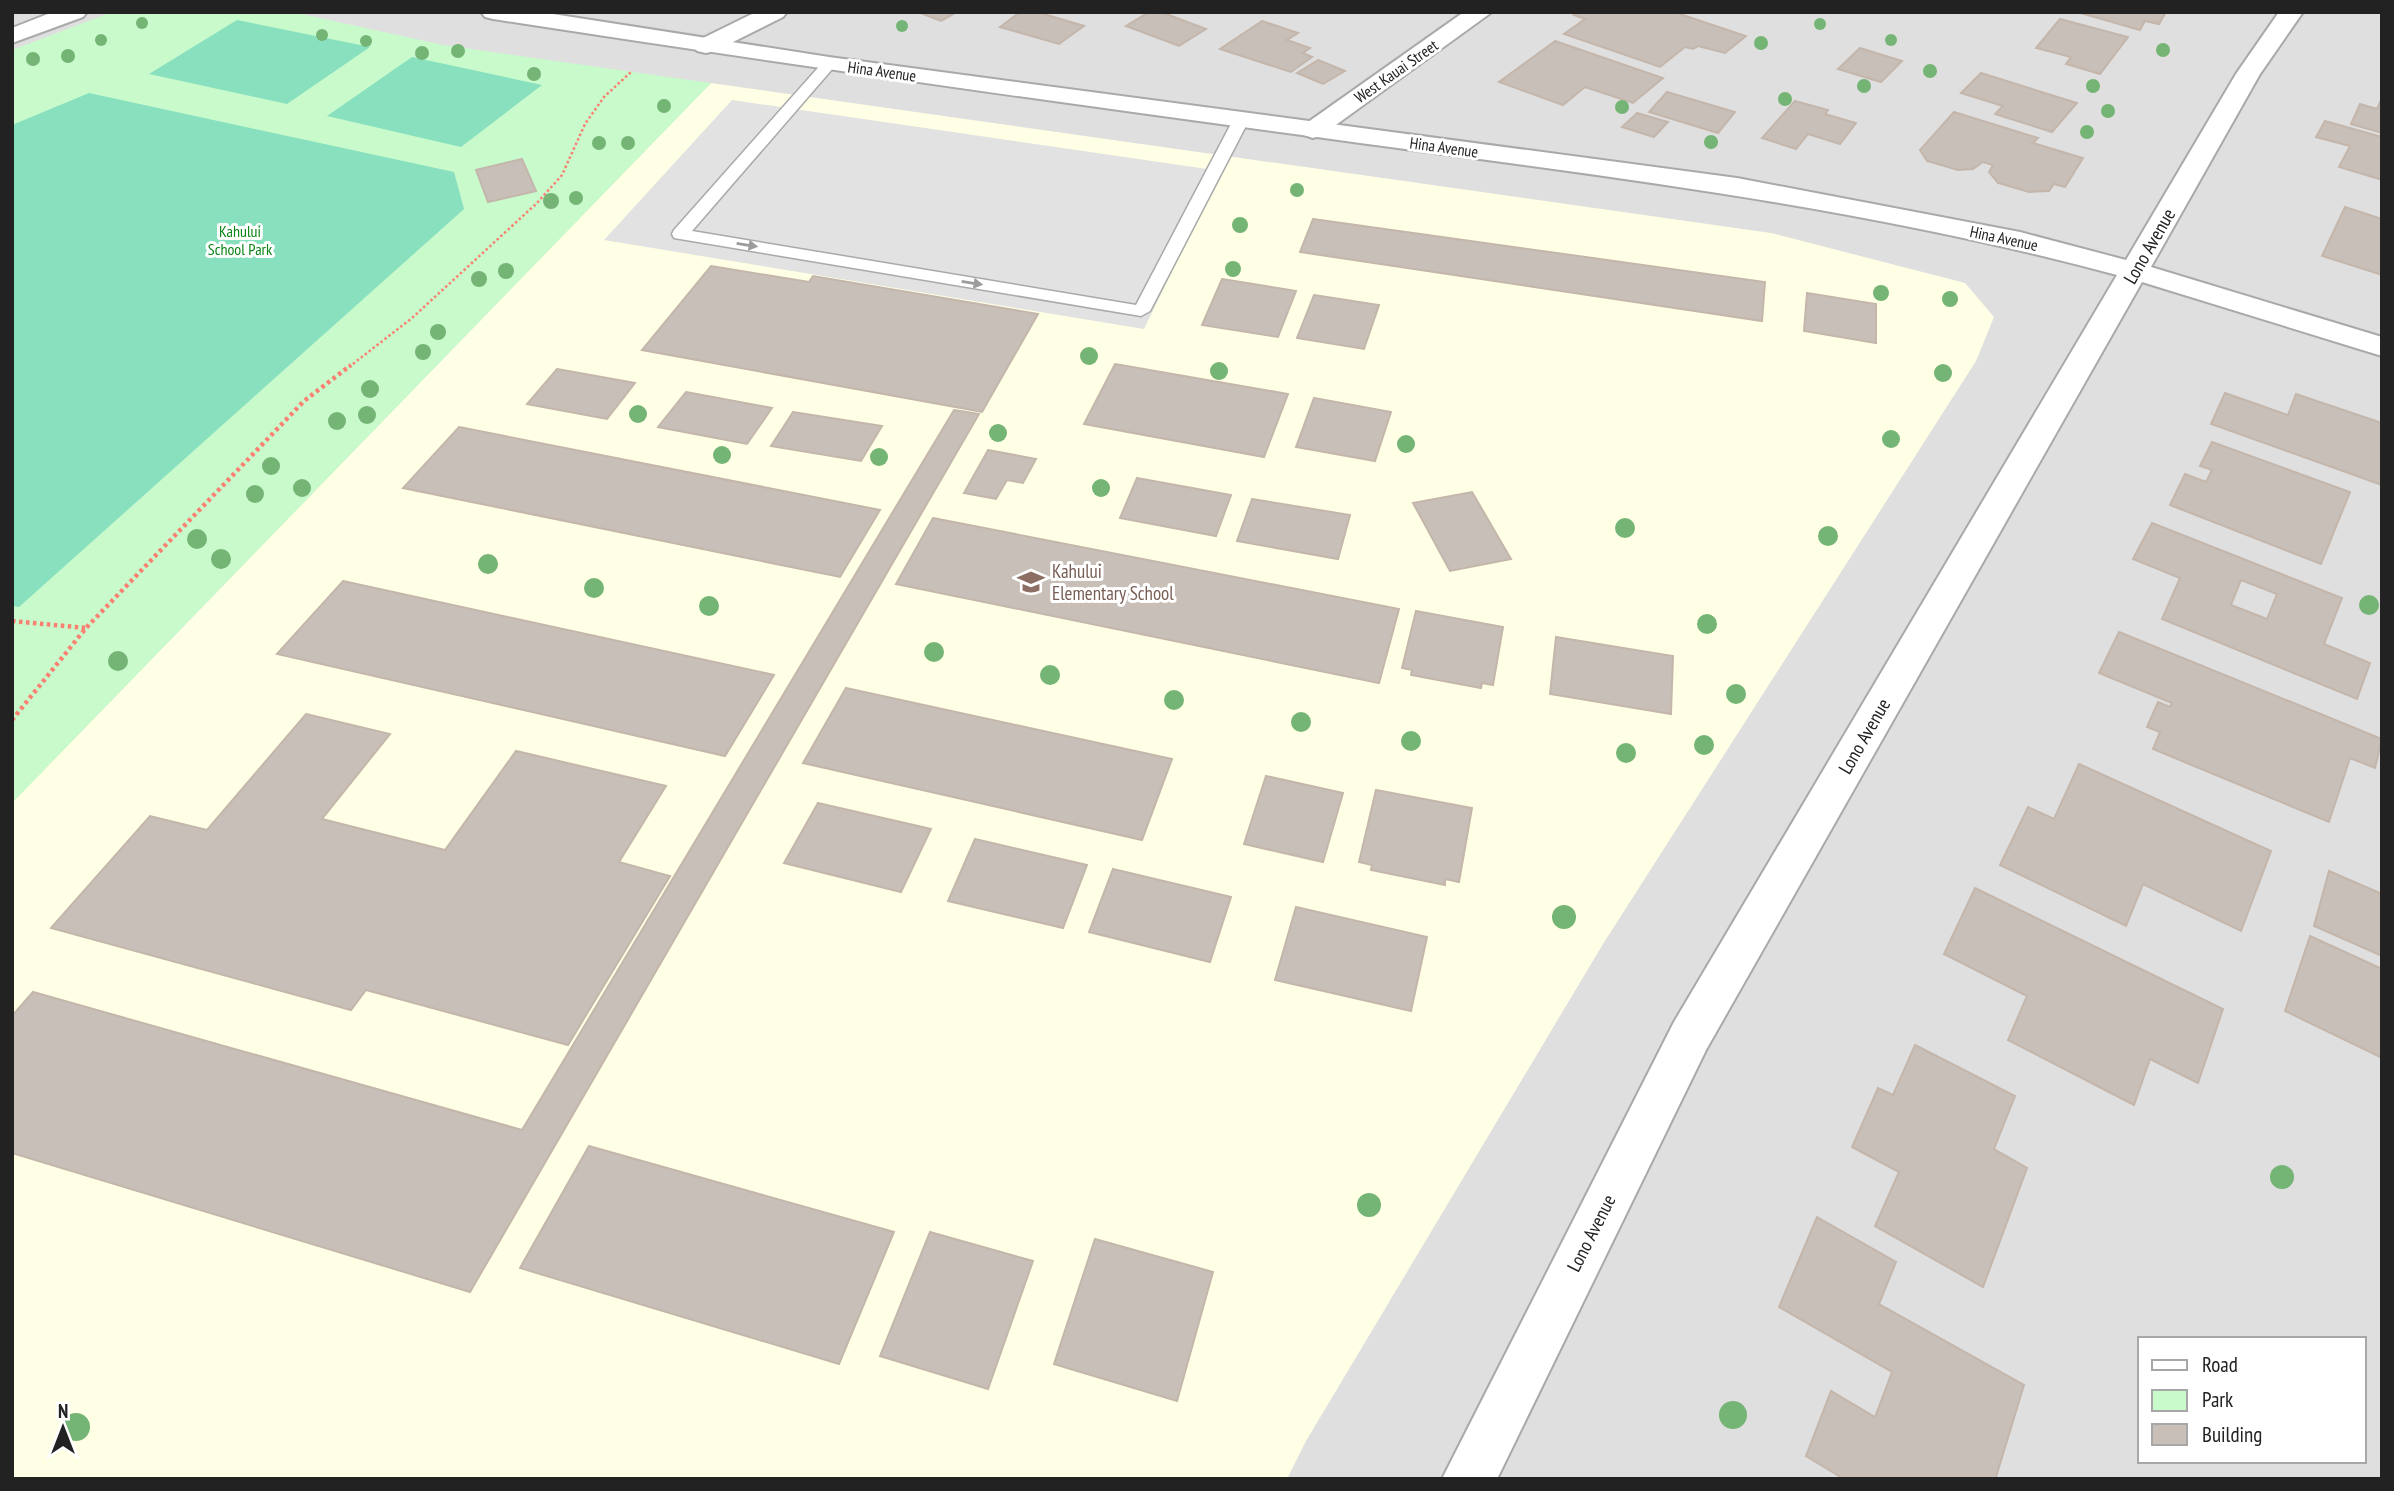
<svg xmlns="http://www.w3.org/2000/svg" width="2394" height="1491" font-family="'PT Sans Narrow',sans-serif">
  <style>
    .residential { fill: #e0dfdf; fill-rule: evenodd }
    .education { fill: #ffffe5 }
    .park { fill: #c8facc }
    .pitch { fill: #88e0be }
    .parking { fill: #e2e2e2 }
    .building { fill: #c7bfb8; stroke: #c4b6ab; stroke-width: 2; fill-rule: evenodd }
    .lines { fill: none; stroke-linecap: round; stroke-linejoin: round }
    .service-casing { stroke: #a9a9a9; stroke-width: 3 }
    .minor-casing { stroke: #a9a9a9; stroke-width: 4 }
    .tertiary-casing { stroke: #a9a9a9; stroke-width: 4 }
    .path-far1 { stroke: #fa8072; stroke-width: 2.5; stroke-dasharray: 2.5 2.5; stroke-linecap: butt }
    .path { stroke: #fa8072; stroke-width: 4.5; stroke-dasharray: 3.5 3.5; stroke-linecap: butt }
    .service { fill: #fff; fill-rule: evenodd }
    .minor { fill: #fff; fill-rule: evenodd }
    .tertiary { fill: #fff; fill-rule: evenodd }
    .tree { fill: #74b475 }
    .oneway { fill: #9c9c9c }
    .labels { text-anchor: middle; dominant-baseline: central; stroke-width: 6; stroke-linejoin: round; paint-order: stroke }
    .far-street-label { font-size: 16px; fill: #222; stroke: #fff }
    .far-park-label { font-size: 16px; fill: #0c8416; stroke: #fff }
    .street-label { font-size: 19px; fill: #222; stroke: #fff }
    .education-label { font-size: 19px; fill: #785e54; stroke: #fff; text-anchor: start }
  </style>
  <rect width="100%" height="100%" fill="#f2efe9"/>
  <path class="residential" d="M12 12H2382V1479H12ZM2140 1339H2364V1461H2140Z"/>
  <path class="education" d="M711 83 1771 233 1965 283 1994 317 1976 361 1603 944 1306 1441 1287 1479H12V803Z"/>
  <path class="park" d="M112 12H293L443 45 711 83 12 803V50Z"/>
  <g class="pitch">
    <path d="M237 20 370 47 287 104 149 74Z"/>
    <path d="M412 57 542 85 461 147 327 116Z"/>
    <path d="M89 93 454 172 464 209 19 607 12 606V125Z"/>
  </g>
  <path class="parking" d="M732 100 1221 171 1144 329 604 240Z"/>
  <g class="building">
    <path d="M918 12H957L941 21Z"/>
    <path d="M1020 12H1037L1084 26 1059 44 1000 27Z"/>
    <path d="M1149 12H1161L1206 29 1179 46 1126 26Z"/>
    <path d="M1579 12H1674L1746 36 1725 53 1698 46 1693 49 1685 47 1660 67 1564 34 1585 19 1574 15Z"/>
    <path d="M2077 12H2166L2159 24 2145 21 2140 30Z"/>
    <path d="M2060 19 2128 37 2100 74 2066 64 2071 57 2036 48Z"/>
    <path d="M1262 21 1298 33 1287 40 1310 48 1303 53 1312 57 1291 72 1220 49Z"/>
    <path d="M1555 41 1663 78 1633 103 1585 87 1563 105 1499 82Z"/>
    <path d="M1860 48 1902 61 1881 82 1838 69Z"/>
    <path d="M1318 60 1345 71 1323 84 1297 73Z"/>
    <path d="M1981 73 2077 103 2052 132 1995 114 2003 106 1961 93Z"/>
    <path d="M1667 92 1735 112 1718 133 1649 112Z"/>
    <path d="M2382 98V133L2351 124 2360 104 2377 109Z"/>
    <path d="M1795 101 1828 110 1825 114 1856 123 1840 144 1808 134 1796 149 1762 138Z"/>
    <path d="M1954 112 2038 138 2033 143 2083 158 2065 187 2054 184 2049 191 2029 192 1998 183 1989 172 1993 165 1983 162 1973 169 1958 170 1927 161 1920 150Z"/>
    <path d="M1637 113 1668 122 1654 137 1622 127Z"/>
    <path d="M2325 121 2382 137V180L2339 167 2350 146 2316 137Z"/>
    <path d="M522 159 536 191 488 202 476 170Z"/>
    <path d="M2345 207 2382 219V275L2322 256Z"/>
    <path d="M1313 219 1765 282 1762 321 1300 252Z"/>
    <path d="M711 266 809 282 813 276 1038 314 982 412 642 350Z"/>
    <path d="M1222 279 1296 291 1278 337 1202 325Z"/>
    <path d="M1807 293 1876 304V343L1804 331Z"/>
    <path d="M1314 295 1379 305 1364 349 1297 338Z"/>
    <path d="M1115 364 1288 394 1264 457 1084 424Z"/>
    <path d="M557 369 635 383 607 419 527 404Z"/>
    <path d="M686 392 772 408 747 444 658 427Z"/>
    <path d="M2225 393 2288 415 2296 394 2382 423V485L2211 424Z"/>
    <path d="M1314 398 1391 412 1375 461 1296 447Z"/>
    <path d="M954 410 979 414 470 1292 12 1153V1016L33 992 522 1130Z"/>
    <path d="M793 412 882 426 861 461 771 446Z"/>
    <path d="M459 427 880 510 840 577 403 488Z"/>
    <path d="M2212 442 2350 492 2321 564 2170 505 2185 474 2206 482 2212 470 2200 466Z"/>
    <path d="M988 450 1036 459 1023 483 1007 480 996 499 964 493Z"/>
    <path d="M1137 478 1231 495 1216 536 1120 518Z"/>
    <path d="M1472 492 1511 559 1450 571 1413 503Z"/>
    <path d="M1252 499 1350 515 1338 559 1237 541Z"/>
    <path d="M933 518 1399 609 1379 683 896 584Z"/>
    <path d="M2152 523 2342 598 2324 644 2370 663 2357 699 2162 619 2180 578 2133 559ZM2241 580 2277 594 2267 619 2231 605Z"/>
    <path d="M343 581 774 675 725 756 277 654Z"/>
    <path d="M1416 611 1503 627 1493 685 1482 683 1481 688 1411 675 1412 670 1402 668Z"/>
    <path d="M2119 632 2382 739 2375 768 2350 758 2329 822 2153 749 2160 732 2147 727 2158 702 2170 707 2172 703 2099 673Z"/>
    <path d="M1556 637 1673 656 1671 714 1550 694Z"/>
    <path d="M846 688 1172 759 1142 840 803 763Z"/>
    <path d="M306 714 390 734 322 819 445 850 516 751 666 786 619 862 670 876 568 1045 366 990 351 1010 51 928 150 816 207 830Z"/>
    <path d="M2079 764 2271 851 2241 931 2143 884 2126 926 2000 865 2028 807 2054 819Z"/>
    <path d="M1266 776 1343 793 1323 862 1244 844Z"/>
    <path d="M1376 790 1472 808 1459 882 1445 879V885L1371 870 1372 865 1359 862Z"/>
    <path d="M818 803 931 829 901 892 784 863Z"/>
    <path d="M975 839 1087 865 1063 928 948 901Z"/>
    <path d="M1113 869 1231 897 1210 962 1089 932Z"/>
    <path d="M2329 871 2382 894V956L2314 926Z"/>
    <path d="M1975 888 2223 1009 2198 1083 2150 1059 2134 1105 2008 1040 2027 996 1944 954Z"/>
    <path d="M1296 907 1427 937 1411 1011 1275 980Z"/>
    <path d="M2310 936 2382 969V1058L2285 1011Z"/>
    <path d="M1915 1045 2015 1096 1994 1149 2027 1168 1983 1287 1875 1226 1899 1172 1852 1147 1878 1088 1893 1095Z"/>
    <path d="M589 1146 894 1232 839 1364 520 1268Z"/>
    <path d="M1817 1217 1896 1262 1879 1304 2024 1385 1996 1477 2000 1479H1844L1806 1456 1831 1391 1875 1417 1892 1372 1779 1307Z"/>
    <path d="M930 1232 1033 1261 988 1389 880 1356Z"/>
    <path d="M1095 1239 1213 1272 1177 1401 1054 1364Z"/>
  </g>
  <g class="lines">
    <defs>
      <path id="service" d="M829 60 834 61 836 64 834 67 692 231 1136 305 1233 120 1241 115 1249 120 1150 311 1141 316 674 238 672 234 674 230 824 61Z"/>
      <g id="minor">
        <path d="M53 12H87L83 17 12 43V28Z"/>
        <path d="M756 12H787L783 17 715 51 706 53 697 51 694 46 697 41Z"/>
        <path d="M1464 12H1492L1322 135 1313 138 1304 135 1300 130 1304 125Z"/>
      </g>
      <path id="tertiary" d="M481 12H540L829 57 1737 178 2020 232 2126 260 2236 74 2279 12H2303L2260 74 2151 267 2382 337V356L2142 282 1706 1050 1497 1479H1442L1674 1022 2117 275C1869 208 1614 177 1360 143 1071 104 782 64 493 19L485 17Z"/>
    </defs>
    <use href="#service" class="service-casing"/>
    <use href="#minor" class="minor-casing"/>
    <use href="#tertiary" class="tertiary-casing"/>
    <path class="path-far1" d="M349 367 412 318 537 203 562 175 585 124 604 97 631 72"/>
    <g class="path">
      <path d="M12 621 86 628"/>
      <path d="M12 720 86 628 304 401 351 365"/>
    </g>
    <use href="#service" class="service"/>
    <use href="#minor" class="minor"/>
    <use href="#tertiary" class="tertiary"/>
  </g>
  <g class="tree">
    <circle cx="142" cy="23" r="6"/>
    <circle cx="1820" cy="24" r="6"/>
    <circle cx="902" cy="26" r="6"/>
    <circle cx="322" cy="35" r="6"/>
    <circle cx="101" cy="40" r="6"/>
    <circle cx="1891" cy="40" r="6"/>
    <circle cx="366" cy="41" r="6"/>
    <circle cx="1761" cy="43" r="7"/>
    <circle cx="2163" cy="50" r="7"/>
    <circle cx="458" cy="51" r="7"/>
    <circle cx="422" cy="53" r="7"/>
    <circle cx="68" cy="56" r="7"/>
    <circle cx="33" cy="59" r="7"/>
    <circle cx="1930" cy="71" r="7"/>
    <circle cx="534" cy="74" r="7"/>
    <circle cx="1864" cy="86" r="7"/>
    <circle cx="2093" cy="86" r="7"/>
    <circle cx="1785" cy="99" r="7"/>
    <circle cx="664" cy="106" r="7"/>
    <circle cx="1622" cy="107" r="7"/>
    <circle cx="2108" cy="111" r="7"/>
    <circle cx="2087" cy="132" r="7"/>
    <circle cx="1711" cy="142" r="7"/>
    <circle cx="599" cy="143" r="7"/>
    <circle cx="628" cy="143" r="7"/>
    <circle cx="1297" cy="190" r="7"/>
    <circle cx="576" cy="198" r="7"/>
    <circle cx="551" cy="201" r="8"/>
    <circle cx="1240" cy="225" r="8"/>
    <circle cx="1233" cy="269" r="8"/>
    <circle cx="506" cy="271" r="8"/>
    <circle cx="479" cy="279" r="8"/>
    <circle cx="1881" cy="293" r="8"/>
    <circle cx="1950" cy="299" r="8"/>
    <circle cx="438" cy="332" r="8"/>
    <circle cx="423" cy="352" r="8"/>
    <circle cx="1089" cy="356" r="9"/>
    <circle cx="1219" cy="371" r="9"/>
    <circle cx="1943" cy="373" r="9"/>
    <circle cx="370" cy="389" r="9"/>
    <circle cx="638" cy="414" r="9"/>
    <circle cx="367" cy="415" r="9"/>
    <circle cx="337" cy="421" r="9"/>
    <circle cx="998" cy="433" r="9"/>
    <circle cx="1891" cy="439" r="9"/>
    <circle cx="1406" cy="444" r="9"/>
    <circle cx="722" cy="455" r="9"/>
    <circle cx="879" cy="457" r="9"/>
    <circle cx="271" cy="466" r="9"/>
    <circle cx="302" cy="488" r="9"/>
    <circle cx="1101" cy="488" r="9"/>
    <circle cx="255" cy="494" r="9"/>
    <circle cx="1625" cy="528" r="10"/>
    <circle cx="1828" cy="536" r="10"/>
    <circle cx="197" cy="539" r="10"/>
    <circle cx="221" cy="559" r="10"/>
    <circle cx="488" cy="564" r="10"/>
    <circle cx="594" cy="588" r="10"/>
    <circle cx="2369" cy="605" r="10"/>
    <circle cx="709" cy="606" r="10"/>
    <circle cx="1707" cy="624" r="10"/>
    <circle cx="934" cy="652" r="10"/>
    <circle cx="118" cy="661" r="10"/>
    <circle cx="1050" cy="675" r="10"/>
    <circle cx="1736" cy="694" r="10"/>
    <circle cx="1174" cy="700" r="10"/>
    <circle cx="1301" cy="722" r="10"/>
    <circle cx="1411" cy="741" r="10"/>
    <circle cx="1704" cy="745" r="10"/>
    <circle cx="1626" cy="753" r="10"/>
    <circle cx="1564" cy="917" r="12"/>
    <circle cx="2282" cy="1177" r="12"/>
    <circle cx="1369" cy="1205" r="12"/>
    <circle cx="1733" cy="1415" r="14"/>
    <circle cx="76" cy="1427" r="14"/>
  </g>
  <defs><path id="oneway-solid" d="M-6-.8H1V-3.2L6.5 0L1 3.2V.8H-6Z" transform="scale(1.75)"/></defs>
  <g class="oneway">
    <use href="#oneway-solid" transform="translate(747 245) rotate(9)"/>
    <use href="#oneway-solid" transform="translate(972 283) rotate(9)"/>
  </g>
  <defs>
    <symbol id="school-bare" viewBox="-9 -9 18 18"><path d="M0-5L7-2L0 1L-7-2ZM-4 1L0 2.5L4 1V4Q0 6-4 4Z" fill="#8d6e63" stroke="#fff" stroke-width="2.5" paint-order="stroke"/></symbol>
  </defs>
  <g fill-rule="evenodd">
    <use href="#school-bare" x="1012" y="563" width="38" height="38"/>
  </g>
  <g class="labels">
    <g class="far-street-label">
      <text transform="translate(882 71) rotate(8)">Hina Avenue</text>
      <text transform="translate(1396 71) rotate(-35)">West Kauai Street</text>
      <text transform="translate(1444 147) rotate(8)">Hina Avenue</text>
      <text transform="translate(2004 238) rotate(12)">Hina Avenue</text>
    </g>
    <g class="far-park-label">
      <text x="240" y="231">Kahului<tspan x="240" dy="18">School Park</tspan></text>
    </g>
    <g class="street-label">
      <text transform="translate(2149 246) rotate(-60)">Lono Avenue</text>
      <text transform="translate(1864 736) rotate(-60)">Lono Avenue</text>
      <text transform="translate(1591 1233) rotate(-63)">Lono Avenue</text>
    </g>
    <g class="education-label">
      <text x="1052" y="571">Kahului<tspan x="1052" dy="22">Elementary School</tspan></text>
    </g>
  </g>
  <rect width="2394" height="1491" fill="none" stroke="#222222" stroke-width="28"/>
  <rect x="2138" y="1337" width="228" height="126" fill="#ffffff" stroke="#a7a7a7" stroke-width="2"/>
  <rect x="2152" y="1360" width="35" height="10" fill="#ffffff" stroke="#a7a7a7" stroke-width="2"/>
  <text x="2202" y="1372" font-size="21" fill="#222222">Road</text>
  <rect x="2152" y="1390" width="35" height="21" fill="#c8facc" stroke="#a7a7a7" stroke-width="2"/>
  <text x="2202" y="1407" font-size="21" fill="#222222">Park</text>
  <rect x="2152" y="1424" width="35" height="21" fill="#c7bfb8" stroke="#a7a7a7" stroke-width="2"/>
  <text x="2202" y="1442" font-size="21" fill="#222222">Building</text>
  <g transform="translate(63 1428)" stroke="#ffffff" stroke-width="5" paint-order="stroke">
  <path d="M0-5L12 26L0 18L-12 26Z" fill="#222222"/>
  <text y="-10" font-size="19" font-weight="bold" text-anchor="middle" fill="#222222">N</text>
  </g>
</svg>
